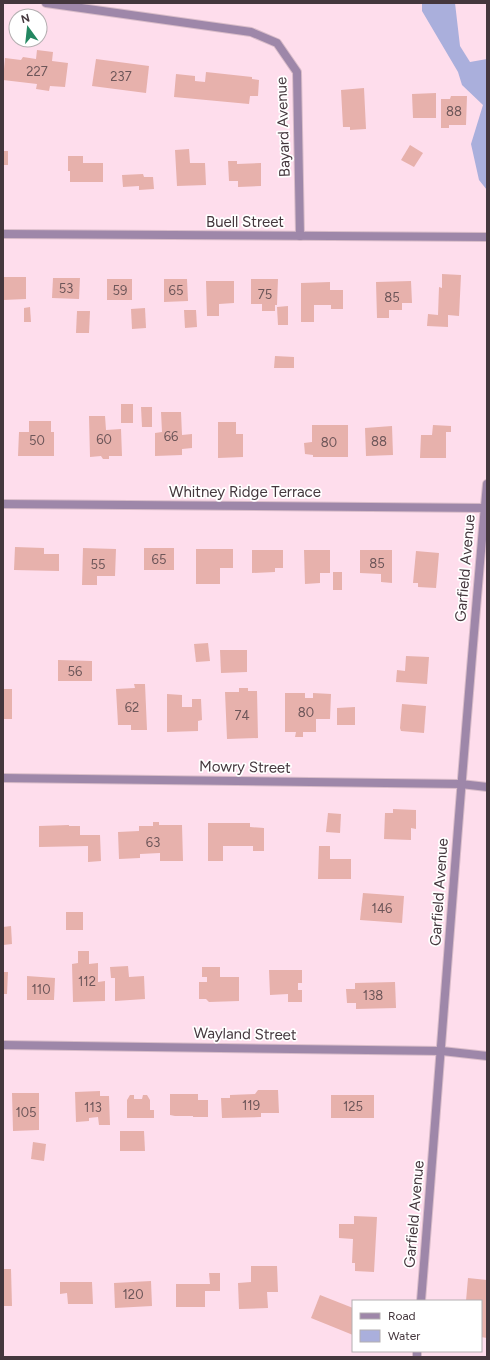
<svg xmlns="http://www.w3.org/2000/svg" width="490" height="1360" font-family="Figtree,sans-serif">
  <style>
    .water { fill: #aaafdc }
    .building { fill: #e7b1ac }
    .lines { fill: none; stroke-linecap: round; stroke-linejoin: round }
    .minor-casing { stroke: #d9bcc9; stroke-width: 10 }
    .minor { stroke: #9e87a9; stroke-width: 8 }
    .labels { text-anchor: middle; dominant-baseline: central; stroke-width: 3.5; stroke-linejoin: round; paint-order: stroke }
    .number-label { font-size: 13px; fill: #6d5659 }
    .street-label { font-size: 15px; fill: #44373d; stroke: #fff }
  </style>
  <rect width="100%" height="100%" fill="#feddec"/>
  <path class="water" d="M422 3H455L460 46 470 62 487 59V190L479 180 471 144 483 105 462 85 458 72 422 11Z"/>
  <g class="building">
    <path d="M37 50 53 52 52 61 68 63 65 87 50 86 49 91 36 89 37 84 3 80 5 58 21 60 23 57 36 59Z"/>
    <path d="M96 59 149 66 146 93 92 86Z"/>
    <path d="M206 72 252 77V79L259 80 258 96H250L249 104 174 97 176 74 195 76V81L205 82Z"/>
    <path d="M364 88 366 129 350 130V127H343L341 90Z"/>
    <path d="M436 93V118H413L412 94Z"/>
    <path d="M451 96H467L466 125H449V128H441V99H450Z"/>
    <path d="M410 145 423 153 414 167 401 160Z"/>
    <path d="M189 149 190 163H205L206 185 177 186 175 150Z"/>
    <rect x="3" y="151" width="5" height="14"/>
    <path d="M68 156H83V163H103V182H70V171H68Z"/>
    <path d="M228 161H237V164L261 163V186L238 187V181H229Z"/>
    <path d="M143 174 144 177H153L154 189 139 190V186L123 187 122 175Z"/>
    <path d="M442 274 461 275 459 316 448 315V327L427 326 428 314 438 315 439 287 442 288Z"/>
    <path d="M3 277H26V299L3 300Z"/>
    <path d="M53 278H80L79 299 52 298Z"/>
    <rect x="107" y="279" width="25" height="21"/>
    <path d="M164 279H187L188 301 164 302Z"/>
    <path d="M251 279H278L277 305H275V311H262V304H251Z"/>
    <path d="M206 281H234V303L219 304V316H207Z"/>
    <path d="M411 281 412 303H402V310H389V318H377L376 282Z"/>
    <path d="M330 282V290H343V309H331V305H314V322H301V283Z"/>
    <path d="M288 306V325H278L277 307Z"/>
    <path d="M30 307 31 322H24V308Z"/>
    <path d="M145 308 146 328 132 329 131 309Z"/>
    <path d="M184 310H196L197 327 185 328Z"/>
    <path d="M77 311H90L89 333H76Z"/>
    <path d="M275 356 294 357V368H274Z"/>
    <rect x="121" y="404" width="12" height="19"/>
    <path d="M141 407H152V427H142Z"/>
    <path d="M161 412H181L182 435 192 434V448L182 449V455L155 456V433L162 432Z"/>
    <path d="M89 416H105L106 430 121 429 122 456H109V459H103L101 456 90 457Z"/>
    <path d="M29 421H51V432H54V456H18L19 432H29Z"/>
    <path d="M218 422H236V434H243V457L218 458Z"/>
    <path d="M312 425H348V457H313V455L305 454 304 443 312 442Z"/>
    <path d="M433 425 451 426V432H446V458H420L421 435H432Z"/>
    <path d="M392 426 393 455 366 456 365 428Z"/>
    <path d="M15 547 44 548V554H59V571L14 570Z"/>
    <path d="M83 548 116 549 115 576H97V585H82Z"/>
    <rect x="144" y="548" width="30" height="22"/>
    <path d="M196 549H233V568H220V584H196Z"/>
    <path d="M252 550H283V568H275V572L252 573Z"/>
    <path d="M304 550H330V573H320V583L305 584Z"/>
    <path d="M360 550H392V583L381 582V574L360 573Z"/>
    <path d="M416 551 439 553 436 588 418 587V583H413Z"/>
    <rect x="333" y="572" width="9" height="18"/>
    <path d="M208 643 210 661 196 662 194 644Z"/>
    <path d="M220 650H247V672L221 673Z"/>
    <path d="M406 656 429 657 427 684 396 682 397 670 405 671Z"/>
    <path d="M58 660 92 661V681H58Z"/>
    <path d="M134 684H145L147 730H131V725H118L116 689 135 688Z"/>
    <path d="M239 688H248V691H257L258 738 227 739 225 692H239Z"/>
    <rect x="3" y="689" width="9" height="30"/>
    <path d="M285 693H305V698H313V693L331 694 330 719H316V732H303V737H295L296 732H285Z"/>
    <path d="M167 694 182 695V707H192V699H201L202 720 198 721V731L167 732Z"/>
    <path d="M402 704 426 706 424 733 401 731 400 728Z"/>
    <path d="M355 707V725H337V708Z"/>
    <path d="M393 809 416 810V829L411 828V840L384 839 385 813H393Z"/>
    <path d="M328 813 341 814 340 833 326 832Z"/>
    <path d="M153 822H159V825H182L183 861H160V853L140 854V858L119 859 118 832 139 831V826H153Z"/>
    <path d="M208 823H250V827L264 828V851H253V846H223V861H208Z"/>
    <path d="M69 825V826H80V835H100L101 861 88 862V846L39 847V826Z"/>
    <path d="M319 846H330V859H351V879H318Z"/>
    <path d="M363 893 404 896 402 923 360 920Z"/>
    <rect x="66" y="912" width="17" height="18"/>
    <path d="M11 926 12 944 3 945V927Z"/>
    <path d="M78 951H89V964L98 963V982L105 981V1001L73 1002 72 964 78 963Z"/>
    <path d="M128 966 129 977 144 976 145 999 115 1001V978H111L110 967Z"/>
    <path d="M202 967H220V977H239V1001L209 1002 206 999H199V982H207V977H202Z"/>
    <path d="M269 970H302V983H298V990H302V1002H288V994L270 995Z"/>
    <path d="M3 972H8L7 994H3Z"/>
    <path d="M27 976 55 978 54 1000H27Z"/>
    <path d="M395 982 396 1008 356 1009V1003H347L346 989H355V983Z"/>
    <path d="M258 1090H278L279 1113H261V1117L222 1118 221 1098H230V1095L255 1094Z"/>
    <path d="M100 1091V1096H109L110 1125H99L98 1117 89 1118V1121L76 1122 75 1092Z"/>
    <path d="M12 1093H39V1130L13 1131Z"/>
    <path d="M170 1094H198V1100H208V1117H193V1116H175L170 1115Z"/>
    <path d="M130 1095H134V1099H142L143 1095H147L150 1100V1110H154V1118H127V1100Z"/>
    <rect x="331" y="1095" width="43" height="23"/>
    <path d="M120 1131H144L145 1151H120Z"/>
    <path d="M33 1142 46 1144 44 1161 31 1159Z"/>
    <path d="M354 1216 377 1217 374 1272 355 1271V1263H352L353 1239 339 1238V1224H354Z"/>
    <path d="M251 1266H277L278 1292H267L268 1308 239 1309 238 1283 251 1282Z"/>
    <path d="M3 1269H11L12 1306H3Z"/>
    <path d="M209 1273H220V1291H205V1307H176V1284H210Z"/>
    <path d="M468 1278 487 1280V1338L481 1337V1301H466Z"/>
    <path d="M151 1281 152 1306 115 1308 114 1283Z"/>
    <path d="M60 1282H92L93 1304H68L67 1293 60 1294Z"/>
    <path d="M320 1295 353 1308V1335L311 1318Z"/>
  </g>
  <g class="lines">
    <defs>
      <g id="minor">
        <path d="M46 3 251 32 277 43 297 72 300 236"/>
        <path d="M3 234 487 237"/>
        <path d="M3 504 487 508"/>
        <path d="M3 778 461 784 487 787"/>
        <path d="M3 1045 442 1051 487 1056"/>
        <path d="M421 1301C443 1029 462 756 487 484"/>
        <path d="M417 1357V1351"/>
      </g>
    </defs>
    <use href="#minor" class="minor-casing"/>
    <use href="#minor" class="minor"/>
  </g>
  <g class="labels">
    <g class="number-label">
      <text x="37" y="71">227</text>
      <text x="121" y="76">237</text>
      <text x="454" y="111">88</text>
      <text x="66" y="288">53</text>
      <text x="120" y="290">59</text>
      <text x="176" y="290">65</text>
      <text x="265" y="294">75</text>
      <text x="392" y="297">85</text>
      <text x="171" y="436">66</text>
      <text x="104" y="439">60</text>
      <text x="37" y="440">50</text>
      <text x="379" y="441">88</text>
      <text x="329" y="442">80</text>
      <text x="159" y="559">65</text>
      <text x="377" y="563">85</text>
      <text x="98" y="564">55</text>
      <text x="75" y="671">56</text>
      <text x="132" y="707">62</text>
      <text x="306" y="712">80</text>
      <text x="242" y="715">74</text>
      <text x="153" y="842">63</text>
      <text x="382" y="908">146</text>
      <text x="87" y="981">112</text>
      <text x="41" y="989">110</text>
      <text x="373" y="995">138</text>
      <text x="251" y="1105">119</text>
      <text x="353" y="1106">125</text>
      <text x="93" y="1107">113</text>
      <text x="26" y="1112">105</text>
      <text x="133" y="1294">120</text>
    </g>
    <g class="street-label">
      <text transform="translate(283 127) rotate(-92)">Bayard Avenue</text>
      <text x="245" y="222">Buell Street</text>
      <text x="245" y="492">Whitney Ridge Terrace</text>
      <text transform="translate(465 568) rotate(-85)">Garfield Avenue</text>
      <text transform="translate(245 767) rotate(1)">Mowry Street</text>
      <text transform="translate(439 892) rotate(-86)">Garfield Avenue</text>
      <text transform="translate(245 1034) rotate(1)">Wayland Street</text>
      <text transform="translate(414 1214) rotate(-85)">Garfield Avenue</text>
    </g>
  </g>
  <rect width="490" height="1360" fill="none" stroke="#44373d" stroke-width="8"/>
  <rect x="352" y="1300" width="130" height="52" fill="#ffffff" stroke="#b4afb1"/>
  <rect x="360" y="1313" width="20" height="6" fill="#9e87a9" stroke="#b4afb1"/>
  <text x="388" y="1320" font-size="12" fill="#44373d">Road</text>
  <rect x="360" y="1330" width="20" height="12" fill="#aaafdc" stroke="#b4afb1"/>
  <text x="388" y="1340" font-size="12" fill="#44373d">Water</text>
  <g transform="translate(28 28) rotate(345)"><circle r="19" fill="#ffffff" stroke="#b4afb1"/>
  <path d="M0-3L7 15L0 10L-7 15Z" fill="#238761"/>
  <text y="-6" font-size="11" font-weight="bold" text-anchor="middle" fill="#44373d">N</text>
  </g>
</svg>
